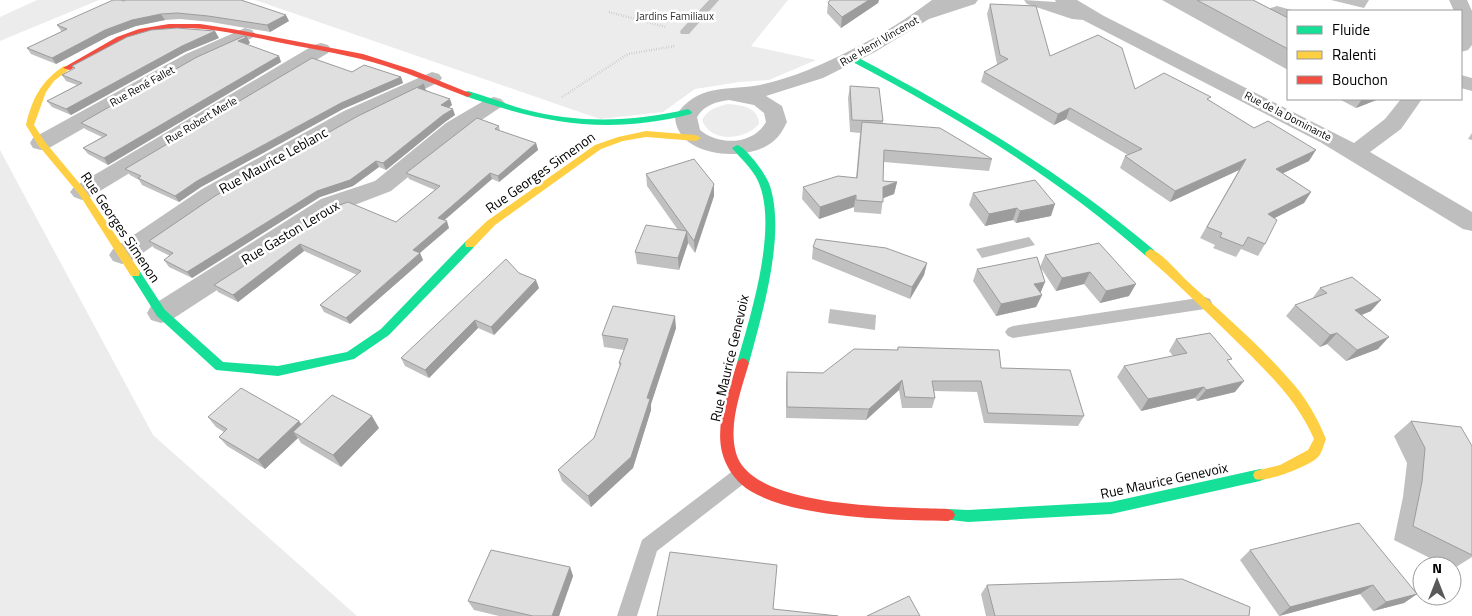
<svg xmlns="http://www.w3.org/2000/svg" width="1472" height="616" font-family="'Titillium Web',sans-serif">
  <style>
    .green { fill: #ececec }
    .water { fill: #bfbfbf }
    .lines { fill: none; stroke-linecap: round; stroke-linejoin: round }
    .path { stroke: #b9b9b9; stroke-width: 2.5; stroke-dasharray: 0.5 2; stroke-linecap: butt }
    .lane { fill: #bebebe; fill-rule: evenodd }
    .street { fill: #bebebe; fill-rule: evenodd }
    .fast { fill: #16e098; fill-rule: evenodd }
    .slow { fill: #ffcf43; fill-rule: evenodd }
    .jam { fill: #f24e42; fill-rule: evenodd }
    .wall { fill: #c0c0c0 }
    .shaded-wall { fill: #9c9c9c }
    .building { fill: #dfdfdf; stroke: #9c9c9c }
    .labels { text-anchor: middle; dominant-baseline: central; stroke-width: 5; stroke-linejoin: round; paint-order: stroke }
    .far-park-label { font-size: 11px; fill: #333; stroke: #fff }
    .far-street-label { font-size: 11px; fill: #000; stroke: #fff }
    .street-label { font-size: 14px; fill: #000; stroke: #fff }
  </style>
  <rect width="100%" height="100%" fill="#fff"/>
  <g class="green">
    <path d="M37 0H99L0 41V17Z"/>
    <path d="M255 0H788L751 46 816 60 769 80 740 82 695 89 663 112 600 119Z"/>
    <path d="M728 104C742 105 758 107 759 124 745 140 711 144 702 120 708 109 716 107 728 104Z"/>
    <path d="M0 150 153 435 357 616H0Z"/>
  </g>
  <g class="water">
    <path d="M1029 237 1035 245 982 258 976 249Z"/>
    <path d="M830 309 876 315 875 330 828 323Z"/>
  </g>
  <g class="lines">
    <g class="path">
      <path d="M609 12 666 27"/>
      <path d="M562 97 628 54 675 46"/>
    </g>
    <g class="lane">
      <path d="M709 0H719L689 34H681L680 32 681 30Z"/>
      <path d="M1205 297 1210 299 1212 303 1210 307 1205 309 1013 338 1008 336 1005 332 1008 328 1013 326Z"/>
      <path d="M740 468 746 470 749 476 746 482 657 551 637 616H617L642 540 734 470Z"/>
    </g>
    <g class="street">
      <path d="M932 0H978L975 4 929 19 875 52 823 78 766 96 782 106 787 122C782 132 778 139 768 145 741 162 677 156 675 117 697 83 726 91 760 85 777 81 793 76 808 70 851 52 895 28 932 0ZM729 100 754 105 764 113 766 122C753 145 719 146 700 130L697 117C704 105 716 102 729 100Z"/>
      <path d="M1024 0 1056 2 1055 0H1077L1104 16 1354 143 1385 119 1401 99H1422L1401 129 1370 152 1472 212V231L1463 229 1320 142 1083 20 1072 19 1027 4Z"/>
      <path d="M1449 0H1467L1472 11V45L1468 50 1461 52V11H1454Z"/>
      <path d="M1277 6 1295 11H1288V21L1271 16 1268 12 1271 8Z"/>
      <path d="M245 28 252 30 255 34 252 38 200 62 49 148 41 150 33 148 30 143 33 138 186 54Z"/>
      <path d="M321 43 328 45 331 49 328 53 90 197 82 200 74 197 70 192 74 187 314 45Z"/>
      <path d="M432 72 439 74 442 78 439 82 360 121 218 201 131 261 122 264 113 261 109 255 113 249 202 189 344 111Z"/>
      <path d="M1461 75 1472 78V91L1461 88Z"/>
      <path d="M494 97 501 99 505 103 501 107 462 133 391 191 339 211 171 320 161 323 151 320 147 313 151 306 321 199 375 181 446 123 487 99Z"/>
    </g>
    <g class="fast">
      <path d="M849 56H855C963 113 1060 171 1154 250L1155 253 1154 256H1146C1054 175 957 117 849 60Z"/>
      <path d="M468 91C487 96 505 104 523 109 579 124 633 122 688 109L692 112 691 114C607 135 546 124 465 96V92Z"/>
      <path d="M737 145C744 147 749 155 754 160 760 168 767 177 770 186 786 235 762 314 749 363L747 366H739L737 363C750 317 779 227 758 181 752 168 741 159 732 148Z"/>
      <path d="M470 240 474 241 475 244 474 247 389 335 354 359 278 376 216 370 157 316 130 273 131 270H139L165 310 223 362 278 366 347 352 381 329 466 241Z"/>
      <path d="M1260 469 1265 471 1267 475 1265 479 1260 481 1111 514 968 522 943 519 941 515 943 511 948 509 968 510 1111 502Z"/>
    </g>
    <g class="slow">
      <path d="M64 66 71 68 54 81 46 92 34 125 45 142 85 190 139 270 140 273 139 276H131L79 194 38 145 26 125C32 99 41 81 64 66Z"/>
      <path d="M646 131 696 135 701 138 696 141 646 137 623 141 601 149 495 225 474 247H466L465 244 466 241 487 221 595 145 618 137Z"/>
      <path d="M1150 249C1161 252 1177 271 1185 279 1223 314 1268 352 1300 392 1311 407 1319 422 1326 439 1324 444 1322 453 1318 457 1310 466 1266 483 1255 479L1253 475 1255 471 1280 465 1308 450 1314 439C1296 397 1262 367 1230 335 1202 308 1175 281 1146 256L1145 253Z"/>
    </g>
    <g class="jam">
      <path d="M169 24H200L232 29 363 54 413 70 472 94 468 97 465 96C434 84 404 71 372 62 340 53 305 48 272 41 233 33 191 23 152 31 122 37 95 54 70 70L63 68 117 37 139 29Z"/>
      <path d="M743 358 747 360 749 363C741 391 728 424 736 453 751 509 900 507 948 509L953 511 955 515 953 519 948 521C897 520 780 519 741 484 732 476 725 464 722 452 715 423 729 391 737 363L739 360Z"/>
    </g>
  </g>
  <g class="wall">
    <path d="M830 0H879L878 3 841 28 827 13 828 3Z"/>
    <path d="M1162 0H1253L1288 18V70Z"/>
    <path d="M1331 0H1369L1364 8Z"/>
    <path d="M124 1 289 21 270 32 211 22 180 19 165 20 136 26 109 36 56 64 31 54 27 48 62 32 57 25Z"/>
    <path d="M990 4 1050 56 1135 89 1209 101 1309 161 1282 173 1311 192 1304 203 1274 218 1265 244 1258 256 1241 249 1236 257 1213 248 1215 245 1200 238 1239 170 1170 202 1120 168 1125 156 1128 155 1066 119 1054 125 981 82 984 72 997 64 987 14Z"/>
    <path d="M247 37 250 43 247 45 279 56 281 62 108 165 88 154 83 148 102 137 85 129 81 123Z"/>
    <path d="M219 38 185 52 71 115 52 107 47 101 77 85 66 81 62 75 74 69 72 66Z"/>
    <path d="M352 72 401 77 403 83 343 109 201 187 179 202 142 185 139 180 130 175 125 169Z"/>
    <path d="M850 86 883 121V123L992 159 989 171 884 162 883 181 897 182 894 194 883 198 881 214 854 212V207L819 219 802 199 803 187 856 178 860 133 850 132 848 98Z"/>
    <path d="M426 90 452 105 449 107 455 115 445 122 386 170 379 167 353 186 320 197 192 278 169 267 164 260 170 256 154 248 149 241Z"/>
    <path d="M1339 99H1379L1356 108Z"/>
    <path d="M499 126 500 131 536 143 538 150 499 182 492 179 444 220 449 228 420 253 423 260 350 324 324 312 320 305 357 275 304 251 238 302 218 292 214 285 337 206 396 222 435 190 409 179 406 173Z"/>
    <path d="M1472 133V140L1468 139Z"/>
    <path d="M646 174 714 196 695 253 688 243 679 270 637 264 635 252 678 230 647 186Z"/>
    <path d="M973 193 1051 216 1016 223 1013 220 985 226 969 205Z"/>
    <path d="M1099 243 1129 296 1100 303 1084 284 1056 291 1041 268 1045 282 1040 293 1042 295 1036 307 996 316 973 281 977 269 1040 267 1045 255Z"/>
    <path d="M813 247 927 263 924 275 910 299 812 259Z"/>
    <path d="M519 273 539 288 494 335 478 328 429 378 405 366 401 358Z"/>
    <path d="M1320 288 1371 311 1362 315 1378 349 1346 361 1327 344 1320 347 1286 316 1295 305 1312 299Z"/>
    <path d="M676 328 651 404V410L633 468 591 507 562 481 558 470 594 438 620 368 619 363 624 350 604 347 602 335Z"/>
    <path d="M1176 339 1229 363 1235 392 1197 401 1195 398 1141 411 1117 377 1124 366 1173 356 1169 351Z"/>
    <path d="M898 347 1001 368 1084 416 1078 426 984 423 977 392 934 391 935 398 932 408H902L899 390 866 420 786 418V383L787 372 823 373 897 350Z"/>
    <path d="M208 417 299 421 301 424 379 428 341 467 301 443 298 438 265 469 227 446 219 437 224 432 216 427Z"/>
    <path d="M1411 421 1472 446V557L1453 569 1452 566H1446L1394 540 1403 497 1407 463 1394 436Z"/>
    <path d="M1250 550 1417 594 1404 603 1373 611 1360 594 1279 616 1240 560Z"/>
    <path d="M570 567 573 576 559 616H499L474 610 468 601Z"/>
    <path d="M987 585 1249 616H986L981 594Z"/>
  </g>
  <g class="shaded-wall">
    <path d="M869 0H879L878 3 841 28 842 17Z"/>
    <path d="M161 14 165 20 136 26 109 36 56 64 52 58 105 30 132 20Z"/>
    <path d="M286 15 289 21 270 32 267 25Z"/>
    <path d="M215 31 219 38 185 52 71 115 66 109 182 46Z"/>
    <path d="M247 37 250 43 241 48 238 41Z"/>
    <path d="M279 56 281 62 108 165 104 158Z"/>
    <path d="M401 77 403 83 343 109 201 187 179 202 175 196 197 181 341 103Z"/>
    <path d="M424 84 426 91 418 88Z"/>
    <path d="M450 99 452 105 444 111 441 105Z"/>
    <path d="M1362 99H1379L1356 108Z"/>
    <path d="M1070 108 1066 119 1054 125 1058 114Z"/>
    <path d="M453 109 455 115 445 122 386 170 383 163 443 115Z"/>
    <path d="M536 143 538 150 499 182 498 176Z"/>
    <path d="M1316 150 1309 161 1269 180 1276 169Z"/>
    <path d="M1246 159 1239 170 1170 202 1175 191Z"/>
    <path d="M376 161 379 167 353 186 320 197 192 278 187 272 317 191Z"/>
    <path d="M490 173 492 179 440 224 438 218Z"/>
    <path d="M897 182 894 194 881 199 883 187Z"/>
    <path d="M714 184V196L695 253 694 241Z"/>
    <path d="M1311 192 1304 203 1261 225 1268 214Z"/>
    <path d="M856 195 854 207 819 219 820 207Z"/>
    <path d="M1055 204 1051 216 1016 223 1020 211Z"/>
    <path d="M1017 208 1013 220 985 226 989 214Z"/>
    <path d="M447 221 449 228 415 257 413 250Z"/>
    <path d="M687 231 688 243 679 270 678 258Z"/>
    <path d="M300 244 304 251 238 302 233 295Z"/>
    <path d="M420 253 423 260 350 324 346 318Z"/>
    <path d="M927 263 924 275 910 299 912 287Z"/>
    <path d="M1090 272 1084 284 1056 291 1062 278Z"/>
    <path d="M536 280 539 288 494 335 491 327Z"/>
    <path d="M1045 282 1040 294 1034 284Z"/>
    <path d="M1136 284 1129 296 1100 303 1106 291Z"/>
    <path d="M1042 295 1036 307 996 316 1001 304Z"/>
    <path d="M1381 300 1371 311 1346 321 1355 310Z"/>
    <path d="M675 316 676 328 651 404V410L633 468 591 507 588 496 647 398Z"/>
    <path d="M475 320 478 328 429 378 425 370Z"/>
    <path d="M1337 333 1327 344 1320 347 1330 335Z"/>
    <path d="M1389 337 1378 349 1346 361 1357 350Z"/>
    <path d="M902 380 899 390 866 420 869 409Z"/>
    <path d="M1244 381 1235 392 1197 401 1206 390Z"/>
    <path d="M1204 387 1195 398 1141 411 1148 399Z"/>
    <path d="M372 416 379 428 341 467 333 455Z"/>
    <path d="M299 421 306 431 293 432 298 438 265 469 258 460Z"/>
    <path d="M570 567 573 576 559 616H552Z"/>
    <path d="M1373 585 1360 594 1279 616 1290 607Z"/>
    <path d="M1417 594 1404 603 1373 611 1386 602Z"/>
  </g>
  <g class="building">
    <path d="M113 0H121L124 1 126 0H241L286 15 267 25 208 16 177 13 161 14 132 20 105 30 52 58 27 48 67 29 57 25Z"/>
    <path d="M830 0H869L842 17 828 3Z"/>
    <path d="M1197 0H1253L1288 18V49Z"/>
    <path d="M990 4 1036 6 1050 56 1098 35 1122 48 1135 89 1164 73 1211 97 1207 99 1254 128 1268 121 1316 150 1276 169 1311 192 1268 214 1277 220 1265 244 1248 237 1243 246 1220 237 1222 233 1207 227 1246 159 1175 191 1125 156 1142 149 1070 108 1058 114 984 72 1008 59 1000 55Z"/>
    <path d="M177 28 215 31 182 46 66 109 47 101 82 83 62 75 75 68 72 66 127 37 151 30Z"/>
    <path d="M244 36 247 37 238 41 279 56 104 158 83 148 107 135 81 123 197 57Z"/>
    <path d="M312 58 352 72 364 65 401 77 341 103 197 181 175 196 138 178 141 176 125 169Z"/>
    <path d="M424 84 418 88 450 99 441 105 453 109 443 115 383 163 376 161 350 180 317 191 187 272 164 260 173 253 149 241 215 196 358 116Z"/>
    <path d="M850 86 879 88 883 121 852 120Z"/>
    <path d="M477 118 499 126 495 129 536 143 498 176 490 173 438 218 447 221 413 250 420 253 346 318 320 305 361 271 300 244 233 295 214 285 337 206 348 202 396 222 440 186 406 173Z"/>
    <path d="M862 122 940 128 992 159 884 150 883 181 897 182 883 187V202L856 200V195L820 207 803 187 838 176 857 178Z"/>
    <path d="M694 159 714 184 694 241 646 174Z"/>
    <path d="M1035 180 1055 204 1020 211 1017 208 989 214 973 193Z"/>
    <path d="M646 225 687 231 678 258 635 252Z"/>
    <path d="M816 239 886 248 927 263 912 287 813 247Z"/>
    <path d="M1099 243 1136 284 1106 291 1090 272 1062 278 1045 255Z"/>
    <path d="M1037 257 1045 282 1034 284 1042 295 1001 304 977 269Z"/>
    <path d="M506 259 519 273 536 280 491 327 475 320 425 370 401 358Z"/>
    <path d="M1352 277 1381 300 1355 310 1389 337 1357 350 1337 333 1330 335 1295 305 1327 293 1320 288Z"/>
    <path d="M613 306 675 316 647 398 650 399 631 457 588 496 558 470 594 438 621 363H619L628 339 602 335Z"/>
    <path d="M1210 333 1232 359 1227 360 1244 381 1206 390 1204 387 1148 399 1124 366 1187 353 1176 339Z"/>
    <path d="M898 347 999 350 1001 368 1070 370 1084 416 988 413 981 381H932L935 398 905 397 902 380 869 409 787 407V372L823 373 854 349 898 350Z"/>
    <path d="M241 388 299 421 258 460 219 437 227 429 208 417Z"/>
    <path d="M332 395 372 416 333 455 293 432Z"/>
    <path d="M1411 421 1461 427 1472 446V555L1413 526 1422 482 1425 448Z"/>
    <path d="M1359 523 1417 594 1386 602 1373 585 1290 607 1250 550Z"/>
    <path d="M491 550 570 567 552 616H533L468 601Z"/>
    <path d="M670 552 777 565 773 609 838 616H657Z"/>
    <path d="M1182 579 1250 607 1249 616H995L987 585Z"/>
    <path d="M909 596 920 616H867Z"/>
  </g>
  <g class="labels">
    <g class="far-park-label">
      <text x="675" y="16">Jardins Familiaux</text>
    </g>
    <g class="far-street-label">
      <text transform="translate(879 41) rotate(-30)">Rue Henri Vincenot</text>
      <text transform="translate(142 86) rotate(-29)">Rue René Fallet</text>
      <text transform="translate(1288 116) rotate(27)">Rue de la Dominante</text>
      <text transform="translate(201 120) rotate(-31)">Rue Robert Merle</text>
    </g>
    <g class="street-label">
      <text transform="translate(273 160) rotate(-29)">Rue Maurice Leblanc</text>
      <text transform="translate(540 172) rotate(-35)">Rue Georges Simenon</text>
      <text transform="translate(121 227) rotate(56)">Rue Georges Simenon</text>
      <text transform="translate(290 232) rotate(-31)">Rue Gaston Leroux</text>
      <text transform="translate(729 358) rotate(-77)">Rue Maurice Genevoix</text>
      <text transform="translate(1164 480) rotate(-12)">Rue Maurice Genevoix</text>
    </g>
  </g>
  <rect x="1287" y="10" width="175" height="90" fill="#ffffff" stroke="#999999"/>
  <rect x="1297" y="26" width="25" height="8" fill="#16e098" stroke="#999999"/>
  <text x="1332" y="35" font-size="15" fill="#000000">Fluide</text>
  <rect x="1297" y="51" width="25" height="8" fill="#ffcf43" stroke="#999999"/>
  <text x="1332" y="60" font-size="15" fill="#000000">Ralenti</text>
  <rect x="1297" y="76" width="25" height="8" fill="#f24e42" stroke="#999999"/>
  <text x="1332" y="85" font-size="15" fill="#000000">Bouchon</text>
  <g transform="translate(1437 581)"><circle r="24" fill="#ffffff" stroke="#999999"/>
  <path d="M0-4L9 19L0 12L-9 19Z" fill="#595959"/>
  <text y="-8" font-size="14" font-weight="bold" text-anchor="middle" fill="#000000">N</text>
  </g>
</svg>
